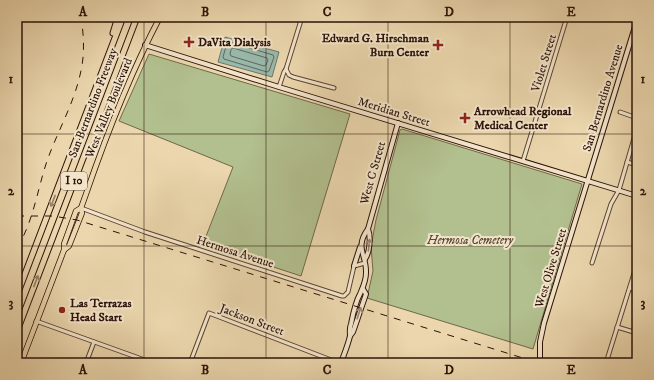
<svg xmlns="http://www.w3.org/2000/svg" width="654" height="380" font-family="'IM FELL DW Pica',serif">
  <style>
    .green { fill: #b2bf8e; stroke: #6e684b }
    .water { fill: #98b9ac; stroke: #6c766a }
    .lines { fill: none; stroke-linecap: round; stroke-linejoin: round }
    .shore { stroke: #62665a; stroke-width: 1 }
    .street-casing { stroke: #5b4331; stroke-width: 5 }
    .secondary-casing { stroke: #2b1208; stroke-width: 6 }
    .primary-casing { stroke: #2b1208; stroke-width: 6 }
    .highway-casing { stroke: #2b1208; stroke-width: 7 }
    .street { stroke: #f2e4ca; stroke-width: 3 }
    .secondary { stroke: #f2e4ca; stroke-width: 4 }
    .primary { stroke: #ebd6ad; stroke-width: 4.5 }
    .highway { stroke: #ebd6ad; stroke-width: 5 }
    .rail { stroke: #2b1208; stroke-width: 1; stroke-dasharray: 7 7; stroke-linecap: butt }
    .oneway { stroke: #957e63 }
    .oneway2 { stroke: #988673 }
    .grid { fill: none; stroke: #2b1208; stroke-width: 1; stroke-opacity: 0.55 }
    .poi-dot { fill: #8f2418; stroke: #f2e4ca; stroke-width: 1.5 }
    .labels { text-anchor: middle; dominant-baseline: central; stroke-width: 4; stroke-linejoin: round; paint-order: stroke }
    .shield { fill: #f2e4ca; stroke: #675142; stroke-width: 1 }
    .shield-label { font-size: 11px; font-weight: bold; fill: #2b1208 }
    .poi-label { font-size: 12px; font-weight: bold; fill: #2b1208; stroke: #f2e4ca; text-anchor: start }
    .street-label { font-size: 12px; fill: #2b1208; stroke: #f2e4ca }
    .park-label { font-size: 12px; font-style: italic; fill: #544630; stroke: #f2e4ca }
    .neatline { fill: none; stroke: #2b1208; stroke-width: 1.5 }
    .grid-label { font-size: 13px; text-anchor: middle; font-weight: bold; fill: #2b1208 }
  </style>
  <rect width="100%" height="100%" fill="#ebd6ad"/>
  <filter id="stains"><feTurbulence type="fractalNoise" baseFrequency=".005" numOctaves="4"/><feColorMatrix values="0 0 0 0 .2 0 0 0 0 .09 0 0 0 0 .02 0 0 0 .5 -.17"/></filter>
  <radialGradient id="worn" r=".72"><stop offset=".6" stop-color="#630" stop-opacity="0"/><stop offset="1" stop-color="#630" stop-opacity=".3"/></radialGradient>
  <g class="green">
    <path d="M149 54 350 114 301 276 203 244 233 167 119 121Z"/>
    <path d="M402 129 582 184 533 349 367 298 373 271 371 246 376 220 400 130Z"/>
  </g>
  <path class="water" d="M225 37 279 52 272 77 218 62Z"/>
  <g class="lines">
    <g class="shore">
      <path d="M229 42 273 55 274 57 269 71 267 72 224 59 223 57 227 43Z"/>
      <path d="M233 48 267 58 268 60 266 65 264 66 231 56 230 54 231 50Z"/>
    </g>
    <defs>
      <g id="street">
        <path d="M286 69 289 75 293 77 334 88"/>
        <path d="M279 87 284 72 286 69 302 17"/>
        <path d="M620 112 637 118"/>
        <path d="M523 161 567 17"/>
        <path d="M627 162 637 165"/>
        <path d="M81 208 145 232 342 296H344L348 292 354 266 365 263"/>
        <path d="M592 263 611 204 619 190 637 128"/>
        <path d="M630 288 637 290"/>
        <path d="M36 321 153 363"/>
        <path d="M617 327 637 333"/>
        <path d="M86 363 94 342"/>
        <path d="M190 363 209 313 339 363"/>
        <path d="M606 363 636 267"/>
      </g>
      <g id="secondary">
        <path d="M145 45 279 87 637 196"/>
        <path d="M365 259C370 252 371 237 368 229"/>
        <path d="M354 266 360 247"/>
        <path d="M350 336 353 332 366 294 363 289"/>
        <path d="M341 363C344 354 348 345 350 336 350 332 349 328 351 324 353 314 355 303 360 294 363 287 366 281 366 273 367 255 354 248 368 229L398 123"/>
        <path d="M540 363V342L544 323 637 20"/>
      </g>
      <g id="primary">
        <path d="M64 250 69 246 82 213 81 208 86 194C107 133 130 74 160 17"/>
        <path d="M21 363 64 250V244L76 211 81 208"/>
      </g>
      <g id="highway">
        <path d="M113 33 118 17"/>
        <path d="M17 295 123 17"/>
        <path d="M17 331 137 17"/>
      </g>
    </defs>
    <use href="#street" class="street-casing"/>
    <use href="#secondary" class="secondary-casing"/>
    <use href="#primary" class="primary-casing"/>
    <use href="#highway" class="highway-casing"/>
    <use href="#street" class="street"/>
    <use href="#secondary" class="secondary"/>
    <use href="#primary" class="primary"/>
    <use href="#highway" class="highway"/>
    <g class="rail">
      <path d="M17 216H53L77 220 539 363"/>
      <path d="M17 248C33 222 37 192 46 164 56 134 73 106 80 75 85 56 84 36 81 17"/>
    </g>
  </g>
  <defs><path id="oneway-shaft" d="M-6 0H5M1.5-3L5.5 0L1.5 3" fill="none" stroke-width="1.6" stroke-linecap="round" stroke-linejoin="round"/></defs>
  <g class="oneway">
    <use href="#oneway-shaft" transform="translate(53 201) rotate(111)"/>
    <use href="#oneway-shaft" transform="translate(36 281) rotate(-69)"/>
  </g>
  <g class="oneway2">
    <use href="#oneway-shaft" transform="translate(369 245) rotate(-84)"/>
    <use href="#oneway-shaft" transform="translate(359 313) rotate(-72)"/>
  </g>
  <path class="grid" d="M144 17V363M266 17V363M388 17V363M510 17V363M17 134H637M17 246H637"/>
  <g class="poi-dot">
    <path d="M187 36h4v4h4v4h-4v4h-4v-4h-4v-4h4z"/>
    <path d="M436 39h4v4h4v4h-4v4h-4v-4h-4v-4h4z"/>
    <path d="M463 112h4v4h4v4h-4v4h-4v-4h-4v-4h4z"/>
    <circle cx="62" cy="310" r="4"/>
  </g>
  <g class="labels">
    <rect class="shield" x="61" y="172" width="26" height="18" rx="3"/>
    <g class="shield-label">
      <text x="74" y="181">I 10</text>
    </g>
    <g class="poi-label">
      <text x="429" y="38" text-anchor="end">Edward G. Hirschman<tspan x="429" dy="14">Burn Center</tspan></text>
      <text x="198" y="42">DaVita Dialysis</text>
      <text x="474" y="111">Arrowhead Regional<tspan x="474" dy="14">Medical Center</tspan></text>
      <text x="70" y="303">Las Terrazas<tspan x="70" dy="14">Head Start</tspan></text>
    </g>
    <g class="street-label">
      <text transform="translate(544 63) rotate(-73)">Violet Street</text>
      <text transform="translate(603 98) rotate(-73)">San Bernardino Avenue</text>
      <text transform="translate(93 103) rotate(-69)">San Bernardino Freeway</text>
      <text transform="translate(109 108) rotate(-68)">West Valley Boulevard</text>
      <text transform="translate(394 112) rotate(17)">Meridian Street</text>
      <text transform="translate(373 173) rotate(-74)">West C Street</text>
      <text transform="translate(235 252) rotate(18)">Hermosa Avenue</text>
      <text transform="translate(551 268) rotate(-73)">West Olive Street</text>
      <text transform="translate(252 320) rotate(21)">Jackson Street</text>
    </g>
    <g class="park-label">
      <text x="470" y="240">Hermosa Cemetery</text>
    </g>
  </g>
  <rect width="654" height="380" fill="none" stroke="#ebd6ad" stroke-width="44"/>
  <rect x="22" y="22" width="610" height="336" class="neatline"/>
  <g class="grid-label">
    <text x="83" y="16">A</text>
    <text x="205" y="16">B</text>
    <text x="327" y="16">C</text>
    <text x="449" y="16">D</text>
    <text x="571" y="16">E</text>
    <text x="11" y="83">1</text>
    <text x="643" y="83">1</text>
    <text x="11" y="195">2</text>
    <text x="643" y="195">2</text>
    <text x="11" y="307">3</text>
    <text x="643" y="307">3</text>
    <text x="83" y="374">A</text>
    <text x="205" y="374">B</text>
    <text x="327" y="374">C</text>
    <text x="449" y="374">D</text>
    <text x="571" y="374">E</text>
  </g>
  <rect width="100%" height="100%" filter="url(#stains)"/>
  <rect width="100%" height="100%" fill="url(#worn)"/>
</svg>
